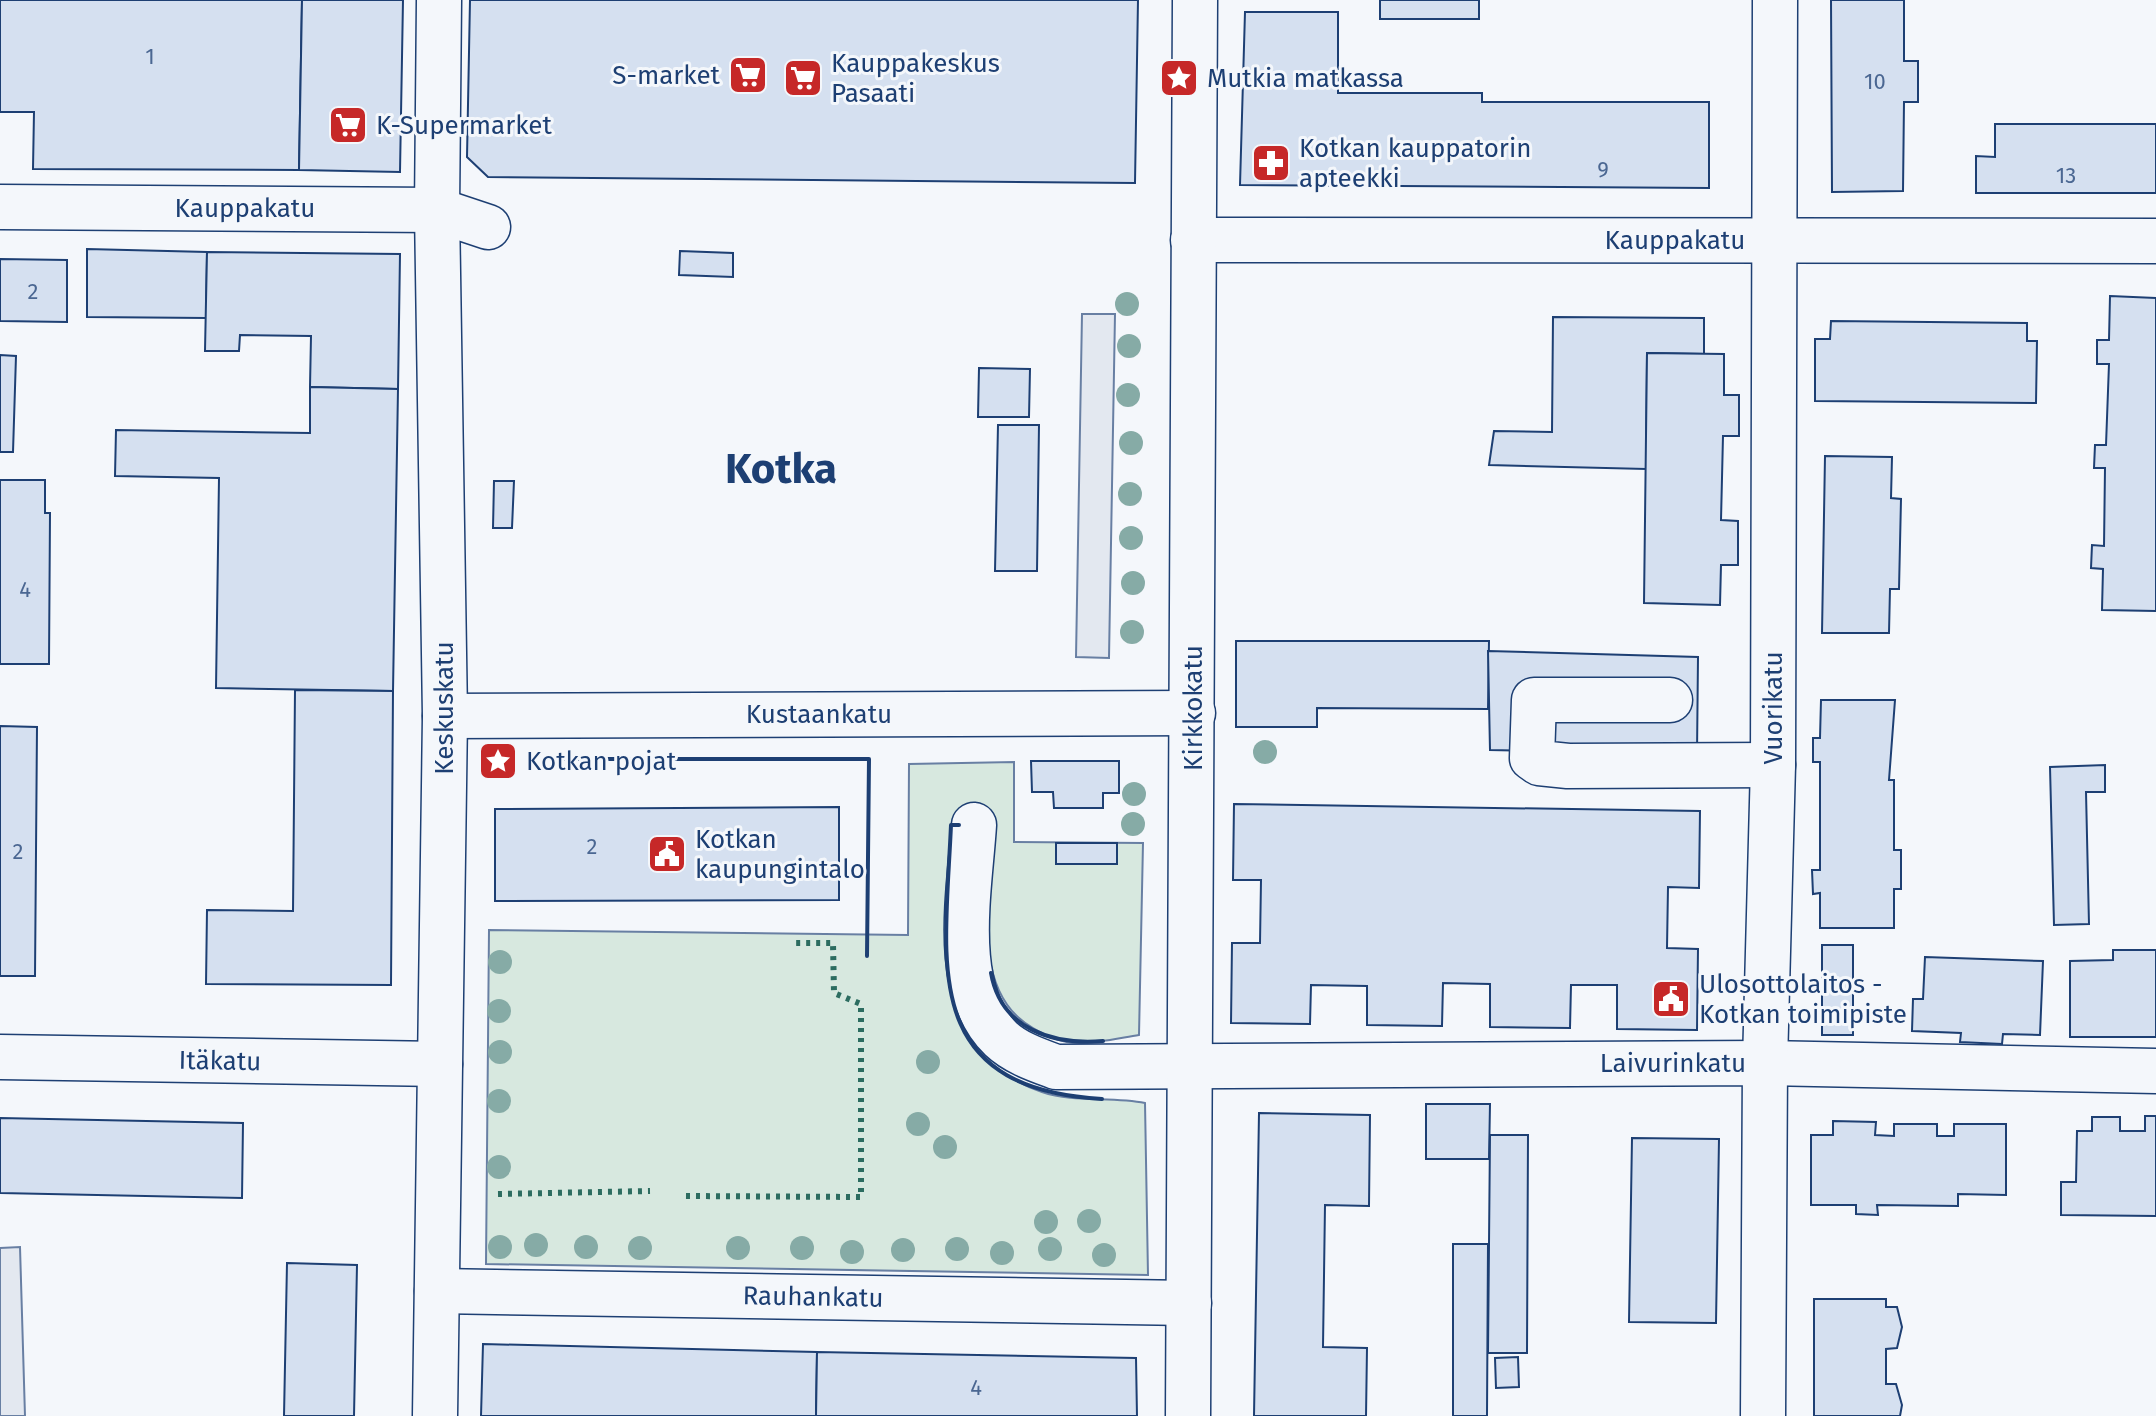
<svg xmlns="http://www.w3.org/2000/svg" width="2156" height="1416" font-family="'Fira Sans',sans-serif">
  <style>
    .green { fill: #d7e8df; stroke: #687fa3; stroke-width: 2 }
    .parking { fill: #e3e8f0; stroke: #687fa3; stroke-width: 2 }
    .building { fill: #d5e0f0; stroke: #1d3f73; stroke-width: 2 }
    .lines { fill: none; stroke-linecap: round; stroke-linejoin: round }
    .minor-casing { stroke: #1d3f73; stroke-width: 47 }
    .major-casing { stroke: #1d3f73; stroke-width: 47 }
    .minor { stroke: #f4f7fb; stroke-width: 44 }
    .major { stroke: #f4f7fb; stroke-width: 44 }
    .hedge { stroke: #2c6c60; stroke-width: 6; stroke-dasharray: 4 6; stroke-linecap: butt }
    .wall { stroke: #1d3f73; stroke-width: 4 }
    .tree { fill: #86aba6 }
    .labels { text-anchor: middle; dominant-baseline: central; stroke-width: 6; stroke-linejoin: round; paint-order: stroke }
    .number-label { font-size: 22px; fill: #4b6792 }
    .poi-label { font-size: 26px; fill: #1d3f73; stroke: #f4f7fb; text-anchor: start }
    .street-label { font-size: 26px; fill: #1d3f73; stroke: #f4f7fb }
    .town-label { font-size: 42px; font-weight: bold; fill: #1d3f73; stroke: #f4f7fb }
  </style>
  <rect width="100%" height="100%" fill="#f4f7fb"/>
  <path class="green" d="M1014 762V842L1143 843 1139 1035C1120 1038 1099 1043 1079 1043 1061 1043 1048 1037 1033 1028 967 991 991 890 995 826L951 825C947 927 921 1050 1042 1092 1074 1103 1112 1096 1145 1103L1148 1275 486 1264 489 930 908 935 909 764Z"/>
  <g class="parking">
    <path d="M1082 314H1115L1109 658 1076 657Z"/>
    <path d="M20 1247 25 1416H0V1248Z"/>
  </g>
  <g class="building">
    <path d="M0 0H302L299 170 33 169 34 112H0Z"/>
    <path d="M302 0H403L400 172 299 170Z"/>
    <path d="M470 0H1138L1135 183 488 177 467 157Z"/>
    <rect x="1380" y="0" width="99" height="19"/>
    <path d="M1831 0H1904V61H1918V102H1904L1903 191 1832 192Z"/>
    <path d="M1245 12H1338V93H1482V102H1709V188L1240 185Z"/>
    <path d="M1995 124H2156V193H1976V156L1995 157Z"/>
    <path d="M87 249 207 252 206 318 87 317Z"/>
    <path d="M680 251 733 253V277L679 275Z"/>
    <path d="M207 252 400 254 398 389 310 387 311 336 240 335 239 351H205Z"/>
    <path d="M0 259 67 260V322L0 321Z"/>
    <path d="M2110 296 2156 298V611L2102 610 2103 569 2091 568 2092 545 2104 546 2105 468H2094L2095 445H2106L2109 364H2097V340H2109Z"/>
    <path d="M1553 317 1704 318V354L1647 353 1646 469 1489 465 1494 431 1552 432Z"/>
    <path d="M1831 321 2027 323V341H2037L2036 403 1815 401V339H1830Z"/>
    <path d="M1647 353 1724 354V395H1739V436H1723L1721 520 1738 521V565H1721L1720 605 1644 603Z"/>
    <path d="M0 355 16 356 13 452H0Z"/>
    <path d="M979 368 1030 369 1029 417H978Z"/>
    <path d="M310 387 398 389 393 691 216 688 219 478 115 476 116 430 310 433Z"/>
    <path d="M998 425H1039L1037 571H995Z"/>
    <path d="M1825 456 1892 457 1891 498 1901 499 1899 589H1890L1889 633H1822Z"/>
    <path d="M0 480H45V513H50L49 664H0Z"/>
    <path d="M494 481H514L512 528H493Z"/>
    <path d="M1236 641H1489L1488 709 1317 708V727H1236Z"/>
    <path d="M1488 651 1698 657 1697 754 1490 750Z"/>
    <path d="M295 690 393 691 391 985 206 984 207 910 293 911Z"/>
    <path d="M1821 700H1895L1889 780H1894V850H1901V889H1894V928H1820V893L1813 894 1812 870H1820V762H1813V738H1820Z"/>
    <path d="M0 726 37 727 35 976H0Z"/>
    <path d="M1031 761H1119V793H1103V808H1054L1053 792H1032Z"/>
    <path d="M2105 765V792H2086L2089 924 2054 925 2050 767Z"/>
    <path d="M1234 804 1700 811 1699 888 1668 887 1667 948 1698 949 1697 1030 1617 1029V985H1571L1570 1028 1490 1027V984L1443 983 1442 1026 1367 1025V986L1311 985 1310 1024 1231 1023 1232 943H1260L1261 880H1233Z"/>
    <path d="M839 807V900L495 901V809Z"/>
    <rect x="1056" y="843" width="61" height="21"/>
    <rect x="1822" y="945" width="31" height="90"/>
    <path d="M2113 950H2156V1037H2070V961L2113 960Z"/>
    <path d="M1925 957 2043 961 2040 1035 2003 1034 2002 1044 1960 1042 1961 1033 1912 1031 1913 999H1923Z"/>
    <path d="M1426 1104H1490L1489 1159H1426Z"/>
    <path d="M1259 1113 1370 1115 1369 1206 1325 1205 1323 1347 1367 1348 1366 1416H1254Z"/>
    <path d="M2145 1116H2156V1216L2061 1215V1182H2076L2077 1131H2092V1117H2120V1131H2145Z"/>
    <path d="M0 1118 243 1123 242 1198 0 1193Z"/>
    <path d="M1833 1121 1876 1122 1875 1135 1894 1136V1124H1937V1136H1954V1124H2006V1195L1958 1194V1206L1877 1205 1878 1215 1856 1214V1205H1811V1135H1833Z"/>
    <path d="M1490 1135H1528L1527 1353H1488Z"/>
    <path d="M1632 1138 1719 1139 1716 1323 1629 1322Z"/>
    <path d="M1453 1244H1488L1487 1416H1453Z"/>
    <path d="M287 1263 357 1265 354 1416H284Z"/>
    <path d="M1814 1299H1886V1307H1897L1902 1327 1897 1348 1886 1349V1384H1896L1902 1405 1900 1416H1814Z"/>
    <path d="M483 1344 817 1352 816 1416H481Z"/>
    <path d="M817 1352 1136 1358 1137 1416H816Z"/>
    <path d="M1518 1357 1519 1387 1496 1388 1495 1358Z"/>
  </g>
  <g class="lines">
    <defs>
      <g id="minor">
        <path d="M0 207 437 210 488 227"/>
        <path d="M1193 240 2156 241"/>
        <path d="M1670 700H1534L1532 758 1539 763 1568 766 1773 765"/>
        <path d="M445 716 1193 713"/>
        <path d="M974 825C970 890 950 990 1001 1039 1016 1053 1037 1060 1056 1067L1765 1063 2156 1071"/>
        <path d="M0 1057 440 1064"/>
        <path d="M437 1291 1189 1303"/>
        <path d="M1763 1416 1765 1063 1773 765 1775 0"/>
      </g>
      <g id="major">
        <path d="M435 1416 445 716 437 210 439 0"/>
        <path d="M1188 1416 1195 0"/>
      </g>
    </defs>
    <use href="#minor" class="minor-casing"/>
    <use href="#major" class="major-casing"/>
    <use href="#minor" class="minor"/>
    <use href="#major" class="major"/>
    <g class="hedge">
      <path d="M498 1194 650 1191"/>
      <path d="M686 1196 861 1197V1004L834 993 833 943H795"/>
    </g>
    <g class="wall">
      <path d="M551 759H869L867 956"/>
      <path d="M959 825H951C945 963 918 1088 1102 1099"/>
      <path d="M991 973C1001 1030 1054 1045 1103 1041"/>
    </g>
  </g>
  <g class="tree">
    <circle cx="1127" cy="304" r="12"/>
    <circle cx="1129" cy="346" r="12"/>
    <circle cx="1128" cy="395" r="12"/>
    <circle cx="1131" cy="443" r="12"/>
    <circle cx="1130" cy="494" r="12"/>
    <circle cx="1131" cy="538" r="12"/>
    <circle cx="1133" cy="583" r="12"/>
    <circle cx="1132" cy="632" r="12"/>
    <circle cx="1265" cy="752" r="12"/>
    <circle cx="1134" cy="794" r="12"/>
    <circle cx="1133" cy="824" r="12"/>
    <circle cx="500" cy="962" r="12"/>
    <circle cx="499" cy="1011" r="12"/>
    <circle cx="500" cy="1052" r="12"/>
    <circle cx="928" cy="1062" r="12"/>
    <circle cx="499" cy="1101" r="12"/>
    <circle cx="918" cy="1124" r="12"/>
    <circle cx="945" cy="1147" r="12"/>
    <circle cx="499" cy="1167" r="12"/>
    <circle cx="1089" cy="1221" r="12"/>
    <circle cx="1046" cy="1222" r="12"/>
    <circle cx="536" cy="1245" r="12"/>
    <circle cx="500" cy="1247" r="12"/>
    <circle cx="586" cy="1247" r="12"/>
    <circle cx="640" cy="1248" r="12"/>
    <circle cx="738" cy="1248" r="12"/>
    <circle cx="802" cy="1248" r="12"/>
    <circle cx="957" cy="1249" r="12"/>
    <circle cx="1050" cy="1249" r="12"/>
    <circle cx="903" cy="1250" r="12"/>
    <circle cx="852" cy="1252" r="12"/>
    <circle cx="1002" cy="1253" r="12"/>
    <circle cx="1104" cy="1255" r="12"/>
  </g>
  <defs>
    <symbol id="supermarket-square" viewBox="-11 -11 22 22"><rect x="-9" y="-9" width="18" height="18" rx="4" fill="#c62828" stroke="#f4f7fb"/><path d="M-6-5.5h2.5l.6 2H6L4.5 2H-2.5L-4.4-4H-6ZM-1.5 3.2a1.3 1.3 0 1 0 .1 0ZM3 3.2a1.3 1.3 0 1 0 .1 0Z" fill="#fff"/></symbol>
    <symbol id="sight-square" viewBox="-11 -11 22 22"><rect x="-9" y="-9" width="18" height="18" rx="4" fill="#c62828" stroke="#f4f7fb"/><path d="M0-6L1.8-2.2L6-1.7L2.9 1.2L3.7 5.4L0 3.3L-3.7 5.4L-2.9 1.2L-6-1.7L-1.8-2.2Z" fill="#fff"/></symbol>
    <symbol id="pharmacy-square" viewBox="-11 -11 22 22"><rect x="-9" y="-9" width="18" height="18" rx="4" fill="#c62828" stroke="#f4f7fb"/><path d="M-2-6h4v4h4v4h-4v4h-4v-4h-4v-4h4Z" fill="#fff"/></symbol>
    <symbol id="civic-square" viewBox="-11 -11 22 22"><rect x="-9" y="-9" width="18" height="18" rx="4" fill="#c62828" stroke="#f4f7fb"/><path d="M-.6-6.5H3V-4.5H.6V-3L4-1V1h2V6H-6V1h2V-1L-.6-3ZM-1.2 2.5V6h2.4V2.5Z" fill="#fff"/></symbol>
  </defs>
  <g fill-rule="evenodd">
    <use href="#supermarket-square" x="726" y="53" width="44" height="44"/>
    <use href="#supermarket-square" x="781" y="56" width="44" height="44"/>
    <use href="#sight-square" x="1157" y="56" width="44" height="44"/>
    <use href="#supermarket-square" x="326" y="103" width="44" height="44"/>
    <use href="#pharmacy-square" x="1249" y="141" width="44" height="44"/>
    <use href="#sight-square" x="476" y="739" width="44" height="44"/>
    <use href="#civic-square" x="645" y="832" width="44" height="44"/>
    <use href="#civic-square" x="1649" y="977" width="44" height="44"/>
  </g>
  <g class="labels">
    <g class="number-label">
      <text x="150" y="56">1</text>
      <text x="1875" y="81">10</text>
      <text x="1603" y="169">9</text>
      <text x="2066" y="175">13</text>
      <text x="33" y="291">2</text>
      <text x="25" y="589">4</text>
      <text x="592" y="846">2</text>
      <text x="18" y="851">2</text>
      <text x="976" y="1387">4</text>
    </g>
    <g class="poi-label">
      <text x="831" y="63">Kauppakeskus<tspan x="831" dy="30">Pasaati</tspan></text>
      <text x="720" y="75" text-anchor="end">S-market</text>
      <text x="1207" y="78">Mutkia matkassa</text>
      <text x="376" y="125">K-Supermarket</text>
      <text x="1299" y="148">Kotkan kauppatorin<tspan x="1299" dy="30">apteekki</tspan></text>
      <text x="526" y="761">Kotkan pojat</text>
      <text x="695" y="839">Kotkan<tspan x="695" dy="30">kaupungintalo</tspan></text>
      <text x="1699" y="984">Ulosottolaitos -<tspan x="1699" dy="30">Kotkan toimipiste</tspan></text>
    </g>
    <g class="street-label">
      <text x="245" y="208">Kauppakatu</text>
      <text x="1675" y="240">Kauppakatu</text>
      <text transform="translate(444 708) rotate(-90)">Keskuskatu</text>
      <text transform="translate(1193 708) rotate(-90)">Kirkkokatu</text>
      <text transform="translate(1773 708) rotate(-90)">Vuorikatu</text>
      <text x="819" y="714">Kustaankatu</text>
      <text transform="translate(220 1061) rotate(1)">Itäkatu</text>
      <text x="1673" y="1063">Laivurinkatu</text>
      <text transform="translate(813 1297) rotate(1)">Rauhankatu</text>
    </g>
    <g class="town-label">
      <text x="781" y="469">Kotka</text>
    </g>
  </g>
</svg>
